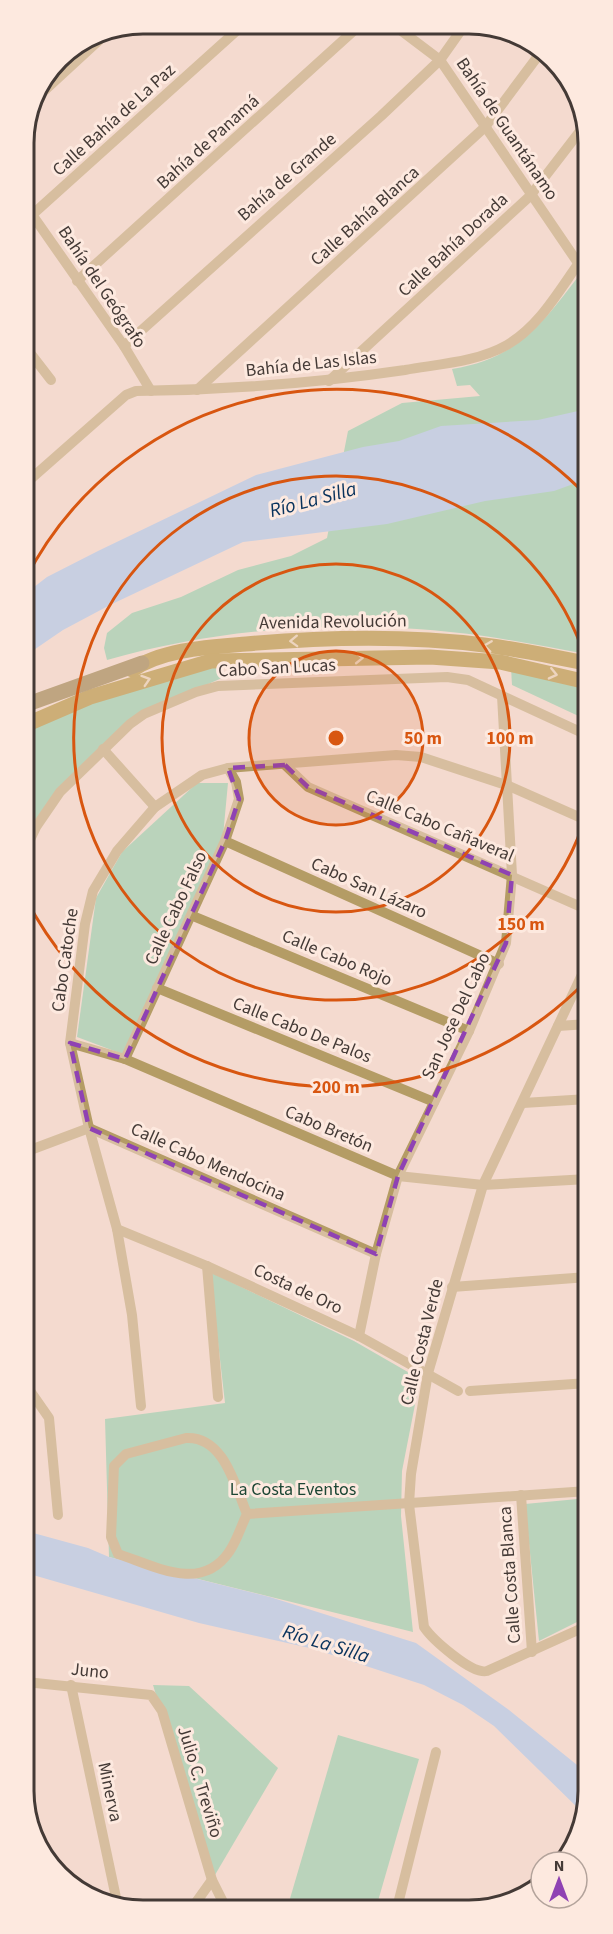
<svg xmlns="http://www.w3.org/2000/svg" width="613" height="1934" font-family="'Source Sans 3',sans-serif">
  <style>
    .green { fill: #73cba2 }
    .water { fill: #93c1f7 }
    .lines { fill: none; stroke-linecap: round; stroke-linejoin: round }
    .street { stroke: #b49c65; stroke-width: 10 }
    .secondary { stroke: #9e790c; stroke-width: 15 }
    .primary { stroke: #7f6423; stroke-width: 15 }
    .oneway { stroke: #e5cdaa }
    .marked { fill: none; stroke: #8f42b3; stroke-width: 4.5; stroke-dasharray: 12 8; stroke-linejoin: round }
    .ring { fill: none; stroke: #d85610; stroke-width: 3 }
    .labels { text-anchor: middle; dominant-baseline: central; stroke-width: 6; stroke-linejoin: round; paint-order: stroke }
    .street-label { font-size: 18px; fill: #443a36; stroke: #fde9df }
    .park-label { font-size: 18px; fill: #1c4634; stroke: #fde9df }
    .water-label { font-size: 20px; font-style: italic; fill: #09335d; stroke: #fde9df }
    .rim { fill: none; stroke: #443a36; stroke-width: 3 }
    .centre { fill: #d85610; stroke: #fde9df; stroke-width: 3 }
    .ring-label { font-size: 18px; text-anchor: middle; font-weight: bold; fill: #d85610; stroke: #fde9df; stroke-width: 6; stroke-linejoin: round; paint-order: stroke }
  </style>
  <rect width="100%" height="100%" fill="#f4dacf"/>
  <g class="green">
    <path d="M587 265V654C553 648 518 641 484 636 357 619 230 625 107 660L104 648 107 633 132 613 181 597 238 570 291 556 327 538 348 431 402 403 480 396 470 385 457 386 452 369C522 358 547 317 587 265Z"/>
    <path d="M223 657 222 678 137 715 58 790 25 844V726Z"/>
    <path d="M511 668 587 687V720L512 685Z"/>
    <path d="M197 783H228L223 836 125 1055 77 1037 96 898 122 852Z"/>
    <path d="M210 1272 354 1341 420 1379 402 1471 401 1516 413 1632 109 1557 105 1419 225 1403Z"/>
    <path d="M588 1498 589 1616 539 1641 525 1504Z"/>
    <path d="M153 1685 189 1686 278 1768 212 1880Z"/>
    <path d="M338 1735 419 1759 376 1908H307L289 1902Z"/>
  </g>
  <g class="water">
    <path d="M587 409V479L554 491 485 501 387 524 243 542 110 605 63 630 25 656V594L47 577 98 551 256 475 363 447 399 441 441 426 538 420Z"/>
    <path d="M26 1531 88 1548 109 1557 270 1597 416 1643 509 1710 582 1769 589 1776V1798L583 1813 494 1726 463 1705 424 1685 314 1649 199 1623 26 1573Z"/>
  </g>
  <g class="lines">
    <g class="street">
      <path d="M395 26 440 60 578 263"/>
      <path d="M33 101 109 31"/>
      <path d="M24 203 124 346 151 391"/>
      <path d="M33 214 243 25"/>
      <path d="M77 281 360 25"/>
      <path d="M24 345 51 380"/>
      <path d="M124 346 381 116 440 60 464 26"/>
      <path d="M329 381 530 196 587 122"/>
      <path d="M197 390 485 127 541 52"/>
      <path d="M25 484 126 395 136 391C227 390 316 383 405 370 439 364 477 362 507 345 543 324 562 284 587 252"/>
      <path d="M103 749 155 807"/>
      <path d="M285 765 308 787 588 910"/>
      <path d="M225 841 499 964"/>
      <path d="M25 850 36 827 60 792 130 724 144 714 196 692 218 686 447 677 468 680 587 735"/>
      <path d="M193 916 469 1031"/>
      <path d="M588 962 483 1185 428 1373 411 1474 409 1504 424 1627C432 1639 472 1675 487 1671L589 1625"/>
      <path d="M157 988 434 1102"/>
      <path d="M558 1026 588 1024"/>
      <path d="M70 1043 125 1059 398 1176 483 1185 588 1179"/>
      <path d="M125 1059 225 841 239 799 236 782 228 768"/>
      <path d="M523 1103 588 1099"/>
      <path d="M25 1152 89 1128 376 1254"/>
      <path d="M26 1224 29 1250 26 1293"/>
      <path d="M117 1229 207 1266 359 1336 458 1391"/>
      <path d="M207 1266 218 1397"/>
      <path d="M452 1287 588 1277"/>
      <path d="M359 1336 376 1254 398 1176 469 1031 506 943 512 875 502 696"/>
      <path d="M26 1385 49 1418 58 1515"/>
      <path d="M470 1391 588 1383"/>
      <path d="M141 1406 132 1315 117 1229 89 1128 70 1043 85 924 93 891 117 851 155 807 202 775 228 768 396 755 421 757 509 786 588 821"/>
      <path d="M186 1438C224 1436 235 1486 247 1514 241 1526 237 1541 229 1552 201 1593 155 1566 118 1554L111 1537 114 1466 126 1454Z"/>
      <path d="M521 1495 532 1652"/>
      <path d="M247 1514 588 1491"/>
      <path d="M26 1682 151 1695 162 1711 212 1880 226 1908"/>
      <path d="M71 1685 118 1907"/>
      <path d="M192 1908 212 1880"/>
      <path d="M397 1908 436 1752"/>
    </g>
    <g class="secondary">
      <path d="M132 670C163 649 209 647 246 644 325 637 406 635 484 645 519 649 553 657 587 663"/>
      <path d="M25 725 90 697 211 661 430 657 500 662 587 682"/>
    </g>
    <path class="primary" d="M25 705 142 663"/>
  </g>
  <defs><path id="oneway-chevron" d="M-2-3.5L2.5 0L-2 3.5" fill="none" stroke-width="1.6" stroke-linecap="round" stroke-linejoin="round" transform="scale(1.5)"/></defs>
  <g class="oneway">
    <use href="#oneway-chevron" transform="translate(294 641) rotate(178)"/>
    <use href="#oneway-chevron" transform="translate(488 646) rotate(-172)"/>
    <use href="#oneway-chevron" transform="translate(359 658) rotate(-1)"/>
    <use href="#oneway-chevron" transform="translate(553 674) rotate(13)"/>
    <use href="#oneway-chevron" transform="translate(146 680) rotate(-18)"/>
  </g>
  <path d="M0 0H613V1934H0ZM285 765 308 787 512 875 506 943 398 1176 376 1254 89 1128 70 1043 125 1059 225 841 239 799 228 768Z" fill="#f4dacf" fill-opacity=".55" fill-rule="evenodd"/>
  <path class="marked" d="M285 765 308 787 512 875 506 943 398 1176 376 1254 89 1128 70 1043 125 1059 225 841 239 799 228 768Z"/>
  <circle cx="336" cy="738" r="87" fill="#d85610" fill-opacity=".12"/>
  <g class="ring">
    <circle cx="336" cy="738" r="87"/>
    <circle cx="336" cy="738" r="174"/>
    <path d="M587 812A262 262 0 1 1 587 664"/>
    <path d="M587 980A349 349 0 0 1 26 899M25 580A349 349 0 0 1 587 496"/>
  </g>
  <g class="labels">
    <g class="street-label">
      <text transform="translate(114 120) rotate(-42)">Calle Bahía de La Paz</text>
      <text transform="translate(507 129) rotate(56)">Bahía de Guantánamo</text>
      <text transform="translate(208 142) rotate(-42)">Bahía de Panamá</text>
      <text transform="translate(287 177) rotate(-41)">Bahía de Grande</text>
      <text transform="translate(365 216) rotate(-42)">Calle Bahía Blanca</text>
      <text transform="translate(453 245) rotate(-43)">Calle Bahía Dorada</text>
      <text transform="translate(102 287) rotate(56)">Bahía del Geógrafo</text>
      <text transform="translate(311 364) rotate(-6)">Bahía de Las Islas</text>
      <text transform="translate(333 622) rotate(-1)">Avenida Revolución</text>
      <text transform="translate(277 668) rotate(-3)">Cabo San Lucas</text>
      <text transform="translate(440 826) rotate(23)">Calle Cabo Cañaveral</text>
      <text transform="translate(369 888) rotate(24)">Cabo San Lázaro</text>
      <text transform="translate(176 908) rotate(-65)">Calle Cabo Falso</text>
      <text transform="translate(337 958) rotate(23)">Calle Cabo Rojo</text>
      <text transform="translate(65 960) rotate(-82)">Cabo Catoche</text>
      <text transform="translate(456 1016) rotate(-65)">San Jose Del Cabo</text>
      <text transform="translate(302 1030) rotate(22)">Calle Cabo De Palos</text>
      <text transform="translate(329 1129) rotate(23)">Cabo Bretón</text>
      <text transform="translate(208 1162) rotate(24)">Calle Cabo Mendocina</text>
      <text transform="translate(298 1289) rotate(25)">Costa de Oro</text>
      <text transform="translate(422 1342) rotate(-76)">Calle Costa Verde</text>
      <text transform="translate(510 1575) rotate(-94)">Calle Costa Blanca</text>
      <text transform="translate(90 1671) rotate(6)">Juno</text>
      <text transform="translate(200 1782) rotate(73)">Julio C. Treviño</text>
      <text transform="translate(110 1792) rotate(78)">Minerva</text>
    </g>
    <g class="park-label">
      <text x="293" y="1489">La Costa Eventos</text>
    </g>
    <g class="water-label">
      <text transform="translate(313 500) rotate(-15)">Río La Silla</text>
      <text transform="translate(326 1644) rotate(17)">Río La Silla</text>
    </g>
  </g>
  <path d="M0 0H613V1934H0ZM143 34H469A109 109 0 0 1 578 143V1791A109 109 0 0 1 469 1900H143A109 109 0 0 1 34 1791V143A109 109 0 0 1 143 34Z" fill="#fde9df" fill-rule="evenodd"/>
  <path class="rim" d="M143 34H469A109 109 0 0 1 578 143V1791A109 109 0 0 1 469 1900H143A109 109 0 0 1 34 1791V143A109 109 0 0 1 143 34Z"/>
  <circle cx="336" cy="738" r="9" class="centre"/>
  <g class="ring-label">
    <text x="423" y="744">50 m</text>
    <text x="510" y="744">100 m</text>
    <text x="521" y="930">150 m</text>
    <text x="336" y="1093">200 m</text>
  </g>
  <g transform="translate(559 1880)"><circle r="28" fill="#fde9df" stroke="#b3a39b" stroke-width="1.5"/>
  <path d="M0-4.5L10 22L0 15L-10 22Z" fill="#8f42b3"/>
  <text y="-9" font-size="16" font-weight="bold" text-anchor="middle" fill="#443a36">N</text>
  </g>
</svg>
